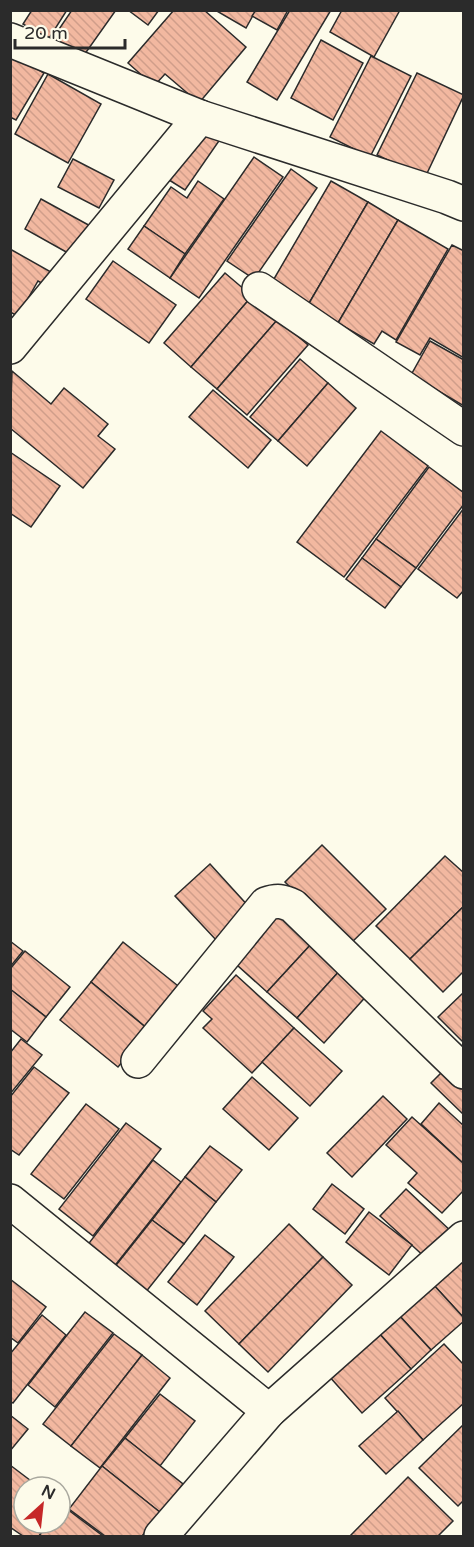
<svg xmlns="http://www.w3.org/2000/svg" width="474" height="1547" font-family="'Varela Round',sans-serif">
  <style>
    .building { fill: url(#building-back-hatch); stroke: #2b2b2b; stroke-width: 1.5 }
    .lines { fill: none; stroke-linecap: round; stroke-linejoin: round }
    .minor-casing { stroke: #2b2b2b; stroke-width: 36 }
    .minor { stroke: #fdfbea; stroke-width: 33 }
  </style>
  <defs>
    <pattern id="building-back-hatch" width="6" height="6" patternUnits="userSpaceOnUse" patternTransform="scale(1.5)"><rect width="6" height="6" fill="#f2b8a0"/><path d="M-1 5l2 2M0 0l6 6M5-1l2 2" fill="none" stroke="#d09e8a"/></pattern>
  </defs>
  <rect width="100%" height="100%" fill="#fdfbea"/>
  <g class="building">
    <path d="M32 10H67L48 40 23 24Z"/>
    <path d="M72 10H116L82 58 53 38Z"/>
    <path d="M128 10H159L148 25Z"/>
    <path d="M174 10H204L246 47 199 103 165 74 154 86 128 63Z"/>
    <path d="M215 10H256L246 28Z"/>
    <path d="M256 10H288L277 30 252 16Z"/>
    <path d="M290 10H331L277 100 247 82Z"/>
    <path d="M342 10H400L374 57 330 32Z"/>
    <path d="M321 40 363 63 333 120 291 98Z"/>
    <path d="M11 53 44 73 16 120 10 117Z"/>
    <path d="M371 56 411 76 370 157 330 137Z"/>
    <path d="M417 73 464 95 421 186 394 163 377 155Z"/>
    <path d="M48 74 101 104 68 163 15 134Z"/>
    <path d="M205 127 221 138 185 190 169 180Z"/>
    <path d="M254 157 283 177 199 298 170 278Z"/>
    <path d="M73 159 114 180 99 208 58 187Z"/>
    <path d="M291 169 317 188 254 279 227 261Z"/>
    <path d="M198 181 224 199 185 254 144 226 171 187 187 198Z"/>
    <path d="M331 181 368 202 308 305 271 284Z"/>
    <path d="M41 199 94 228 68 253 25 229Z"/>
    <path d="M368 202 398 220 338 323 308 305Z"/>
    <path d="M398 220 448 249 396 340 382 331 374 344 338 323Z"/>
    <path d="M144 226 185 254 170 278 128 249Z"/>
    <path d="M452 245 464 251V358L430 338 420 355 396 342Z"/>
    <path d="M10 249 58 276 51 288 38 281 18 316 10 312Z"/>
    <path d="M113 261 176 305 149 343 86 299Z"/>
    <path d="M225 273 252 296 191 367 164 343Z"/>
    <path d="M252 296 278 319 217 389 191 367Z"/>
    <path d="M278 319 308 345 247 415 217 389Z"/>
    <path d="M430 341 464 360V406L411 375Z"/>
    <path d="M300 359 328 383 278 441 250 417Z"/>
    <path d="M12 371 51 404 64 388 108 424 98 436 115 449 83 488 10 428Z"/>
    <path d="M328 383 356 408 307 466 278 441Z"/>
    <path d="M213 390 271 440 248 468 189 417Z"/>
    <path d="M381 431 428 466 344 577 297 542Z"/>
    <path d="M10 452 60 486 31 527 10 513Z"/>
    <path d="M429 467 464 493V504L416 568 376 539Z"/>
    <path d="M464 508V590L457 598 418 569Z"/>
    <path d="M376 539 416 568 401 587 362 558Z"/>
    <path d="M362 558 401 587 385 608 346 579Z"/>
    <path d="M322 845 386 909 349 945 285 882Z"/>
    <path d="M445 856 464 873V906L410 959 376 926Z"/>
    <path d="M210 864 251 909 217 941 175 896Z"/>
    <path d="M464 906V971L443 992 410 959Z"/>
    <path d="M273 907 313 942 267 992 228 957Z"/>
    <path d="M10 941 23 951 10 967Z"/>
    <path d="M123 942 182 989 149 1030 91 982Z"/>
    <path d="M313 942 342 968 297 1018 267 992Z"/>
    <path d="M25 951 70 987 46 1017 10 989V969Z"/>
    <path d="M342 968 370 992 324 1043 297 1018Z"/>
    <path d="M236 975 294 1028 252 1073 203 1028 212 1019 203 1011Z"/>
    <path d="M91 982 149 1030 118 1067 60 1020Z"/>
    <path d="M10 989 46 1017 27 1042 10 1029Z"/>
    <path d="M464 992V1043L438 1017Z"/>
    <path d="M294 1028 342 1071 310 1106 262 1062Z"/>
    <path d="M21 1039 42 1055 10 1094V1053Z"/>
    <path d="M449 1065 464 1079V1115L431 1083Z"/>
    <path d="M34 1067 69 1093 19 1155 10 1149V1097Z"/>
    <path d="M252 1077 298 1118 269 1150 223 1109Z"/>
    <path d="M383 1096 407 1119 352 1177 327 1153Z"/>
    <path d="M439 1103 464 1126V1164L421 1124Z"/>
    <path d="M86 1104 119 1129 64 1199 31 1174Z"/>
    <path d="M412 1117 464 1164V1190L442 1213 408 1183 417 1173 386 1145Z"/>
    <path d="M126 1123 161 1149 93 1236 59 1209Z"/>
    <path d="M210 1146 242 1170 216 1202 185 1177Z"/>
    <path d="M153 1160 181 1182 113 1268 86 1247Z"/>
    <path d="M185 1177 216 1202 184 1244 152 1220Z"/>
    <path d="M332 1184 364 1209 345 1234 313 1209Z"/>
    <path d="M406 1189 453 1233 428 1260 380 1216Z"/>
    <path d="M369 1212 412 1245 389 1275 346 1242Z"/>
    <path d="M152 1220 184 1244 145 1293 113 1269Z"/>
    <path d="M289 1224 323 1257 239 1344 205 1311Z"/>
    <path d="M205 1235 234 1257 197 1305 168 1282Z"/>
    <path d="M464 1252V1318L431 1282Z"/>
    <path d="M323 1257 352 1285 268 1372 239 1344Z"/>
    <path d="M10 1279 46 1307 18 1343 10 1337Z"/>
    <path d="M431 1282 464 1318V1321L431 1350 397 1313Z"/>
    <path d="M85 1312 113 1333 55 1407 28 1385Z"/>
    <path d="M397 1313 431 1350 411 1369 377 1331Z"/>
    <path d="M42 1315 66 1335 13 1403 10 1401V1354Z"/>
    <path d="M377 1331 411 1369 362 1413 328 1375Z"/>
    <path d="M114 1334 142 1355 71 1446 43 1424Z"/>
    <path d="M444 1344 464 1365V1403L423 1440 385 1398Z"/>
    <path d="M142 1355 170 1378 100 1468 71 1446Z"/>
    <path d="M160 1394 195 1421 160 1466 125 1438Z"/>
    <path d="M398 1411 423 1440 386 1474 359 1446Z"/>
    <path d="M10 1415 28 1429 10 1451Z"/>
    <path d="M464 1424V1500L458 1506 419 1468Z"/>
    <path d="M125 1438 183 1484 161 1513 102 1466Z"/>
    <path d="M10 1465 39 1487H24V1523H49L39 1536H23L10 1527Z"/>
    <path d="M102 1466 161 1513 142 1536H105L69 1509Z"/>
    <path d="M408 1477 453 1521 438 1536H350Z"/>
    <path d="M63 1506 103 1536H39L49 1523H60V1510Z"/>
  </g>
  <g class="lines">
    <defs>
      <g id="minor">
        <path d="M10 40 200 117 447 197 464 204"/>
        <path d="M259 289 464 429"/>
        <path d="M10 347 200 117"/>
        <path d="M138 1061 266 904C277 900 283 901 293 906L464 1072"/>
        <path d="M10 1201 269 1411"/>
        <path d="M161 1536 269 1411 464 1238"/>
      </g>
    </defs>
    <use href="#minor" class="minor-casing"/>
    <use href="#minor" class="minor"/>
  </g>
  <rect width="474" height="1547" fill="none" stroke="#2b2b2b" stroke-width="24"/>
  <g transform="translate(42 1505) rotate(27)"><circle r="28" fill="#fdfbea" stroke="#a9a89e" stroke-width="1.5"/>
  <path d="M0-4.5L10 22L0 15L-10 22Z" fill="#c62828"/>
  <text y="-9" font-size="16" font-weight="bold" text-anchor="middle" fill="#2b2b2b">N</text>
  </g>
  <path d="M15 39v9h110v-9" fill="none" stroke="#2b2b2b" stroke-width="3"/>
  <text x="24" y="39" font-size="18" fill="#2b2b2b" stroke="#fdfbea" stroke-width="4.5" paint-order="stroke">20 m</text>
</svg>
